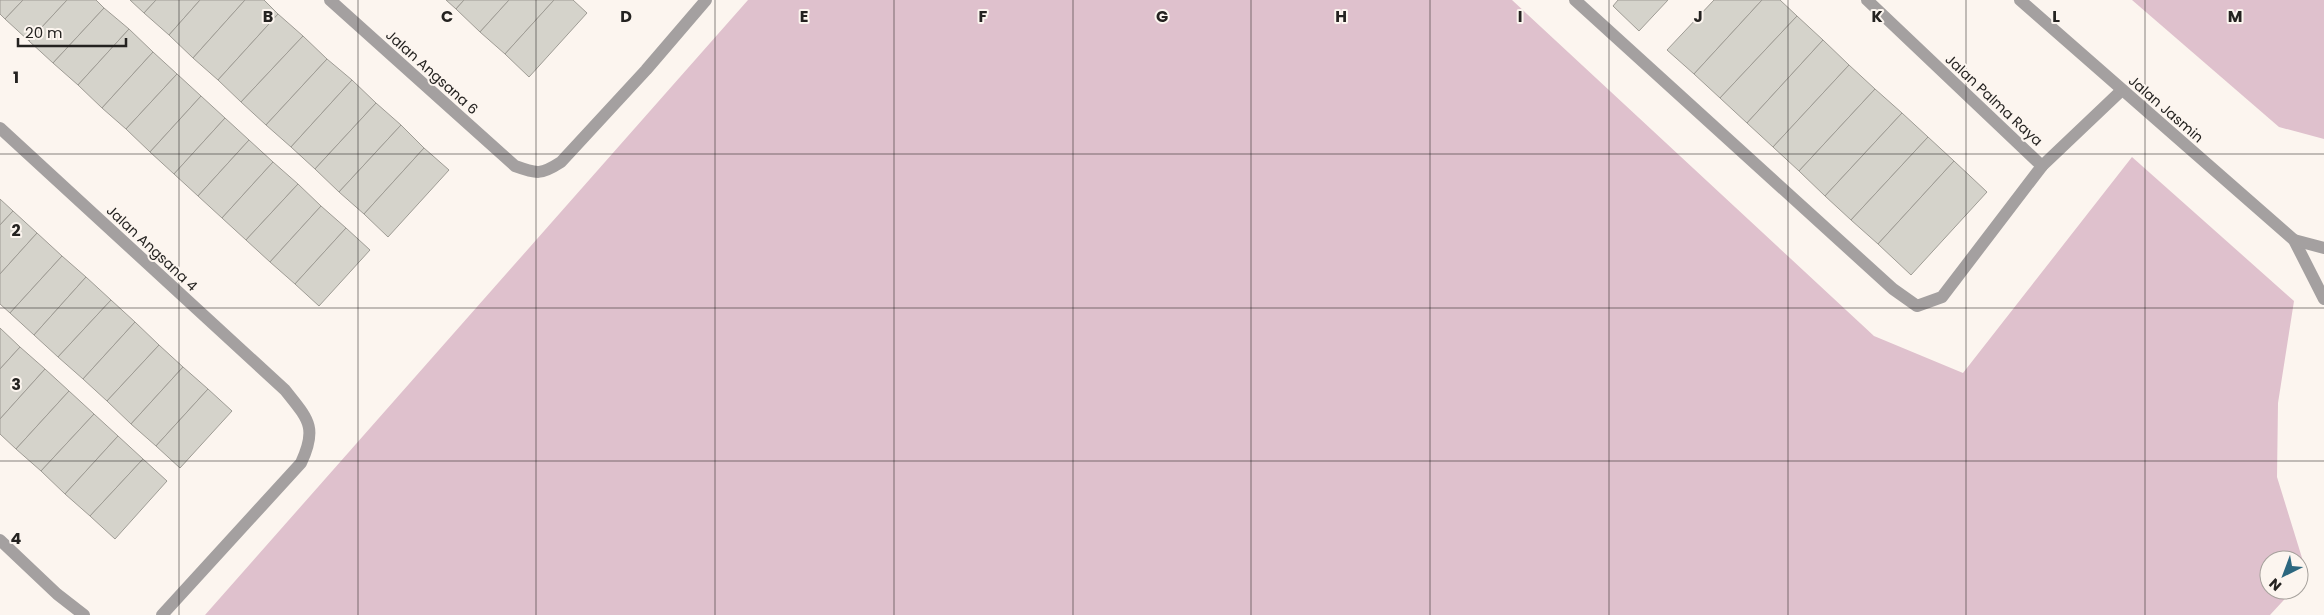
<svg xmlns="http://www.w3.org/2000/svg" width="2324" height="615" font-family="Poppins,sans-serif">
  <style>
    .green { fill: #dfc1cd }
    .building { fill: #d5d3cb; stroke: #9f9c95 }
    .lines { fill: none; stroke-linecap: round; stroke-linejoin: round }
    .lane { stroke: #a4a0a0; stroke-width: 12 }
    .street { stroke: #a4a0a0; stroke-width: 12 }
    .grid { fill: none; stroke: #242220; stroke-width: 1; stroke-opacity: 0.55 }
    .labels { text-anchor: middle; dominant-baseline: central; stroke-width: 4; stroke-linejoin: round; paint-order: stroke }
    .street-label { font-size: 14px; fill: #242220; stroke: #fcf5ef }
    .grid-label { font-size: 16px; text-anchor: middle; font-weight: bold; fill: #242220; stroke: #fcf5ef; stroke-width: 4; stroke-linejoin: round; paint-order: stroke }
  </style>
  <rect width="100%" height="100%" fill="#fcf5ef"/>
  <g class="green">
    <path d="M748 0H1512L1874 336 1963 373 2132 157 2294 301 2278 403 2277 477 2307 574 2299 583V560H2269V590H2293L2270 615H205Z"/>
    <path d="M2132 0H2324V139L2279 127Z"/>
  </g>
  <g class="building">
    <path d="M0 0H23L5 19 0 14Z"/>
    <path d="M23 0H67L29 41 5 19Z"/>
    <path d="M67 0H96L104 8 53 63 29 41Z"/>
    <path d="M130 0H156L144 13Z"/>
    <path d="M156 0H200L169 35 144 13Z"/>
    <path d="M200 0H245L193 58 169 35Z"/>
    <path d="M245 0H264L278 14 218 80 193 58Z"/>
    <path d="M446 0H464L456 9Z"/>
    <path d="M464 0H509L480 32 456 9Z"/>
    <path d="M509 0H554L505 54 480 32Z"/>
    <path d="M554 0H573L587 13 529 77 505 54Z"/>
    <path d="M1618 0H1668L1639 31 1613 6Z"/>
    <path d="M1714 0H1762L1694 74 1667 50Z"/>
    <path d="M1762 0H1780L1797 16 1720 98 1694 74Z"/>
    <path d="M104 8 129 29 78 85 53 63Z"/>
    <path d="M278 14 303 36 241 102 218 80Z"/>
    <path d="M1797 16 1823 40 1747 123 1720 98Z"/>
    <path d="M129 29 153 52 102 108 78 85Z"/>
    <path d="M303 36 327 59 266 125 241 102Z"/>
    <path d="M1823 40 1849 65 1773 147 1747 123Z"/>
    <path d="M153 52 177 74 126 129 102 108Z"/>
    <path d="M327 59 352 80 291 147 266 125Z"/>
    <path d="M1849 65 1875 89 1799 171 1773 147Z"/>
    <path d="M177 74 201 96 150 152 126 129Z"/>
    <path d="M352 80 376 103 315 169 291 147Z"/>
    <path d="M1875 89 1902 113 1825 196 1799 171Z"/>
    <path d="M201 96 225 118 174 174 150 152Z"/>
    <path d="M376 103 401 125 339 192 315 169Z"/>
    <path d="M1902 113 1928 137 1851 220 1825 196Z"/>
    <path d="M225 118 249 140 198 196 174 174Z"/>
    <path d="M401 125 424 148 364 214 339 192Z"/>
    <path d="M1928 137 1954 161 1878 244 1851 220Z"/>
    <path d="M249 140 273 162 222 218 198 196Z"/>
    <path d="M424 148 449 170 388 237 364 214Z"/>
    <path d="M1954 161 1987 192 1911 275 1878 244Z"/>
    <path d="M273 162 298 184 246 240 222 218Z"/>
    <path d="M298 184 321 206 270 262 246 240Z"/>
    <path d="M0 199 13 211 0 225Z"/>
    <path d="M321 206 346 228 295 284 270 262Z"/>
    <path d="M13 211 37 233 0 274V225Z"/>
    <path d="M346 228 370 250 319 306 295 284Z"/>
    <path d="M37 233 62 256 10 313 0 304V274Z"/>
    <path d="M62 256 86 277 34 335 10 313Z"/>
    <path d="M86 277 111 300 58 357 34 335Z"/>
    <path d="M111 300 135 322 83 379 58 357Z"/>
    <path d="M135 322 159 345 107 401 83 379Z"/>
    <path d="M0 328 20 347 0 369Z"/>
    <path d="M159 345 183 367 131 424 107 401Z"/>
    <path d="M20 347 45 369 0 419V369Z"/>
    <path d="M183 367 208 389 156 446 131 424Z"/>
    <path d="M45 369 69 391 16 449 0 434V419Z"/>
    <path d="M208 389 232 411 180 468 156 446Z"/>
    <path d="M69 391 94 414 41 471 16 449Z"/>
    <path d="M94 414 118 436 65 494 41 471Z"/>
    <path d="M118 436 143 459 90 516 65 494Z"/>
    <path d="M143 459 167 481 115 539 90 516Z"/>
  </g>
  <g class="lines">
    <path class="lane" d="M1575 0 1893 289 1917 306 1942 297 2042 166"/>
    <g class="street">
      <path d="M330 0 515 166C537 174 541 175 561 162L646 70 706 0"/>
      <path d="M1867 0 2042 166 2122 90"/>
      <path d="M2020 0 2294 240 2324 299"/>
      <path d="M0 128 285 390C308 419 318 427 301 463L162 615"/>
      <path d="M2294 240 2324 248"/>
      <path d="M0 540 57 594 84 615"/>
    </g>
  </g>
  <path class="grid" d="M179 0V615M358 0V615M536 0V615M715 0V615M894 0V615M1073 0V615M1251 0V615M1430 0V615M1609 0V615M1788 0V615M1966 0V615M2145 0V615M0 154H2324M0 308H2324M0 461H2324"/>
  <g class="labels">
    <g class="street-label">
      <text transform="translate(432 72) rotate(42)">Jalan Angsana 6</text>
      <text transform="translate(1994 100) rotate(43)">Jalan Palma Raya</text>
      <text transform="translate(2166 109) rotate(41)">Jalan Jasmin</text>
      <text transform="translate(152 248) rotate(43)">Jalan Angsana 4</text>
    </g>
  </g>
  <g class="grid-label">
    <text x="268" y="22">B</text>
    <text x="447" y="22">C</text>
    <text x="626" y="22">D</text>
    <text x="804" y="22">E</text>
    <text x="983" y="22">F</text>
    <text x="1162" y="22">G</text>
    <text x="1341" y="22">H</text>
    <text x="1520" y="22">I</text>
    <text x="1698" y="22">J</text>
    <text x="1877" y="22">K</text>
    <text x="2056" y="22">L</text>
    <text x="2235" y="22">M</text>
    <text x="16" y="83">1</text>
    <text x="16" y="236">2</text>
    <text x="16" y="390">3</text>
    <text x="16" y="544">4</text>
  </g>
  <g transform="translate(2284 575) rotate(222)"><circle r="24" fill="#fcf5ef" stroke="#a6a19c"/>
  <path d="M0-4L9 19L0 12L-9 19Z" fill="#2c677f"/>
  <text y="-8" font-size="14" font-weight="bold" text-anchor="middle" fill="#242220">N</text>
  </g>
  <path d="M18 38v8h108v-8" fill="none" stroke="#242220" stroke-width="2.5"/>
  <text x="25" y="38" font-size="15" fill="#242220" stroke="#fcf5ef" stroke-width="4" paint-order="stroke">20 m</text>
</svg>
